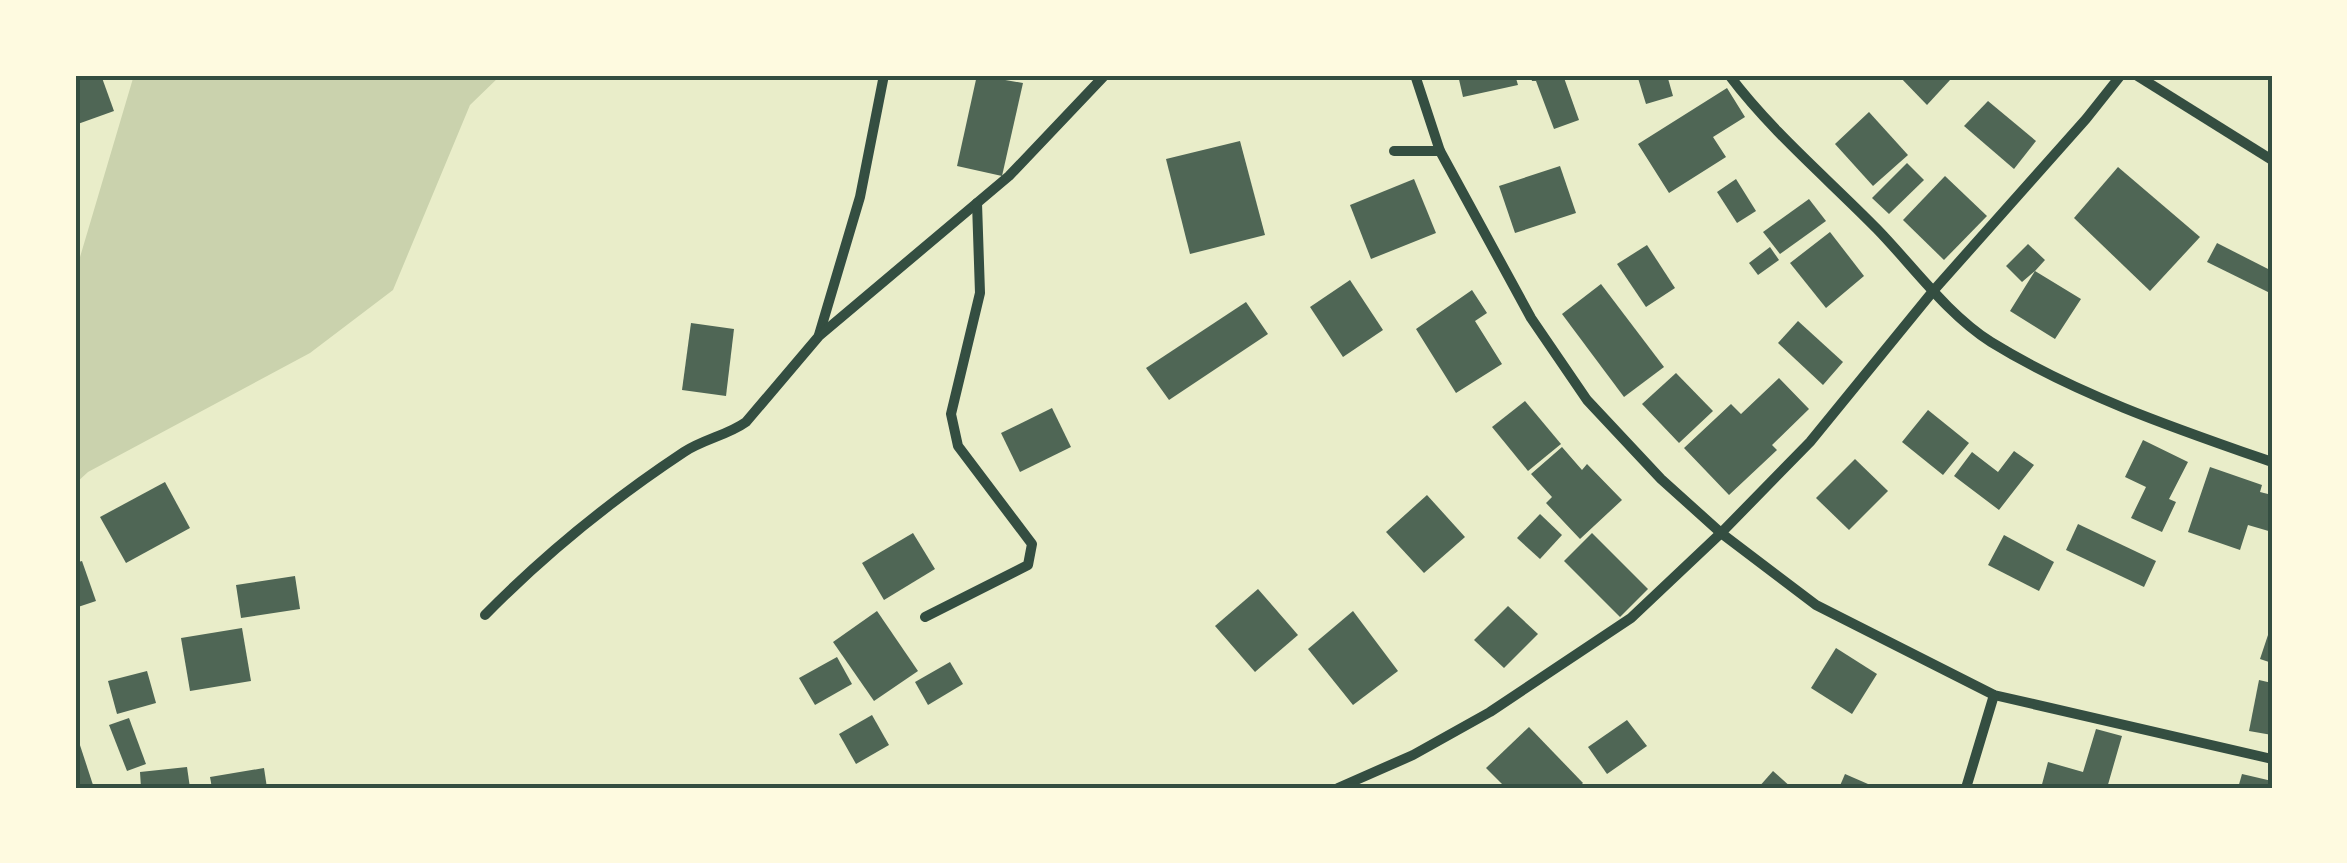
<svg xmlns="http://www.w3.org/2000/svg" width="2347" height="863" font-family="Rubik,sans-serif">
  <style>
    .green { fill: #cad2ad }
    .building { fill: #4f6655 }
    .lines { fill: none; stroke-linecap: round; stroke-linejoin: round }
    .minor { stroke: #344e41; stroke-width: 10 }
    .neatline { fill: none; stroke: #344e41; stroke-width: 4 }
  </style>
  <rect width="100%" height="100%" fill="#e9edc9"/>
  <path class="green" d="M134 75H501L470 105 393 290 310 353 88 472 75 484V274Z"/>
  <g class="building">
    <path d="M75 75H101L114 111 75 125Z"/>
    <path d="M977 75 1023 83 1002 176 957 166Z"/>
    <path d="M1458 75H1515L1518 85 1463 97Z"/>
    <path d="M1530 75H1563L1579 120 1554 129 1536 81H1532Z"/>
    <path d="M1637 75H1667L1673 96 1646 104Z"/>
    <path d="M1898 75H1945L1950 80 1927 105Z"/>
    <path d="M1727 88 1745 117 1713 137 1726 157 1669 193 1638 144Z"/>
    <path d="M1988 101 2036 141 2014 169 1964 126Z"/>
    <path d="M1869 112 1908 155 1873 186 1835 144Z"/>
    <path d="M1240 141 1265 235 1190 254 1166 159Z"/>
    <path d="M1907 163 1924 180 1889 214 1872 198Z"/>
    <path d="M1560 166 1576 213 1515 233 1499 186Z"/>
    <path d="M2118 167 2200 237 2150 291 2074 218Z"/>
    <path d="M1945 176 1987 216 1944 260 1903 220Z"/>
    <path d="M1414 179 1436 233 1371 259 1350 205Z"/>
    <path d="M1736 179 1756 211 1737 223 1717 192Z"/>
    <path d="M1809 199 1826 221 1780 254 1763 232Z"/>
    <path d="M1830 232 1864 276 1826 308 1790 263Z"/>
    <path d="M2217 243 2272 271V294L2207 262Z"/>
    <path d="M2028 244 2045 260 2035 271 2081 299 2055 339 2010 311 2035 271 2022 282 2006 266Z"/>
    <path d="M1647 245 1675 288 1646 307 1617 264Z"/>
    <path d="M1770 247 1779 260 1758 275 1749 263Z"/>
    <path d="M1350 280 1383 330 1343 357 1310 307Z"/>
    <path d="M1601 284 1664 367 1624 397 1562 314Z"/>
    <path d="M1472 290 1487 313 1475 321 1502 364 1456 393 1416 329Z"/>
    <path d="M1246 302 1268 334 1169 400 1146 368Z"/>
    <path d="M1798 321 1843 362 1823 385 1778 343Z"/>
    <path d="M691 323 734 329 726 396 682 390Z"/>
    <path d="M1676 373 1713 411 1679 443 1642 404Z"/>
    <path d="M1779 378 1809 409 1772 445 1777 450 1729 495 1684 448 1731 404 1741 414Z"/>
    <path d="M1525 401 1561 444 1528 471 1492 427Z"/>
    <path d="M1052 408 1071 447 1020 472 1001 433Z"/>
    <path d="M1928 410 1969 443 1943 475 1902 442Z"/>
    <path d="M2143 440 2188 462 2169 499 2176 502 2162 532 2131 518 2146 487 2125 477Z"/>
    <path d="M1562 447 1582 470 1587 464 1622 500 1580 539 1546 503 1552 497 1531 474Z"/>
    <path d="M2014 451 2034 465 1999 510 1954 476 1972 452 1998 472Z"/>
    <path d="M1855 459 1888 491 1849 530 1816 498Z"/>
    <path d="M2210 467 2262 485 2260 492 2272 495V532L2248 525 2240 550 2188 532Z"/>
    <path d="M165 482 190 528 126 563 100 517Z"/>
    <path d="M1427 495 1465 537 1424 573 1386 532Z"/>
    <path d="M1540 514 1562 535 1540 559 1517 538Z"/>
    <path d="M2078 524 2156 561 2144 587 2066 550Z"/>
    <path d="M913 533 935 569 884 600 862 563Z"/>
    <path d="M1592 533 1648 589 1620 617 1564 561Z"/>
    <path d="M2004 535 2054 562 2039 591 1988 565Z"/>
    <path d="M82 561 96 601 75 608V563Z"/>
    <path d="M295 576 300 609 241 618 236 585Z"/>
    <path d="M1258 589 1298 635 1255 672 1215 626Z"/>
    <path d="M1508 606 1538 634 1504 668 1474 640Z"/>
    <path d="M877 611 918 671 874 701 833 642Z"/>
    <path d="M1353 611 1398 671 1353 705 1308 649Z"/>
    <path d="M2271 626 2272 627V663L2260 659Z"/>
    <path d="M242 628 251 681 190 691 181 638Z"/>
    <path d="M1836 648 1877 674 1852 714 1811 688Z"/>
    <path d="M837 657 852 684 815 705 799 678Z"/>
    <path d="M950 662 963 684 928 705 915 682Z"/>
    <path d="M147 671 156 703 117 714 108 681Z"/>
    <path d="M2259 680 2272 683V735L2249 731Z"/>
    <path d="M872 715 889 745 856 764 839 734Z"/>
    <path d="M129 718 146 764 127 771 109 725Z"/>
    <path d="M1627 720 1647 746 1607 774 1588 747Z"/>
    <path d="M1529 727 1583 783 1578 788H1506L1486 768Z"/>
    <path d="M2096 729 2122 736 2107 788H2041L2048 762 2083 772Z"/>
    <path d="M75 733H76L94 788H75Z"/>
    <path d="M187 767 190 788H141L140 772Z"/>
    <path d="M264 768 267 788H212L210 777Z"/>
    <path d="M1773 771 1792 788H1758Z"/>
    <path d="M1845 774 1868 784 1866 788H1839Z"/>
    <path d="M2242 774 2272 781V788H2238Z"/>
  </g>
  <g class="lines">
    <g class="minor">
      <path d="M1415 75 1440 151 1531 318 1587 400 1661 479 1721 533 1816 605 1994 695 2272 759"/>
      <path d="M1729 75C1772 132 1827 178 1877 229 1913 266 1947 314 1991 342 2077 395 2177 429 2272 462"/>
      <path d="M2136 75 2272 160"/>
      <path d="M1394 151H1440"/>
      <path d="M819 335 860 197 884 75"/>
      <path d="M485 615C544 555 613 499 684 452 704 439 728 435 746 422L819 336 1009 176 1105 75"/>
      <path d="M925 617 1028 565 1032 544 958 446 951 414 980 293 977 203"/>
      <path d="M1338 788 1413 755 1490 712 1631 618 1721 533 1810 442 1934 290 2086 119 2121 75"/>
      <path d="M1966 788 1994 695"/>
    </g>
  </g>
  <rect width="2347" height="863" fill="none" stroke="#fefae0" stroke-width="155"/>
  <rect x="78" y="78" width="2192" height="708" class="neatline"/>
</svg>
